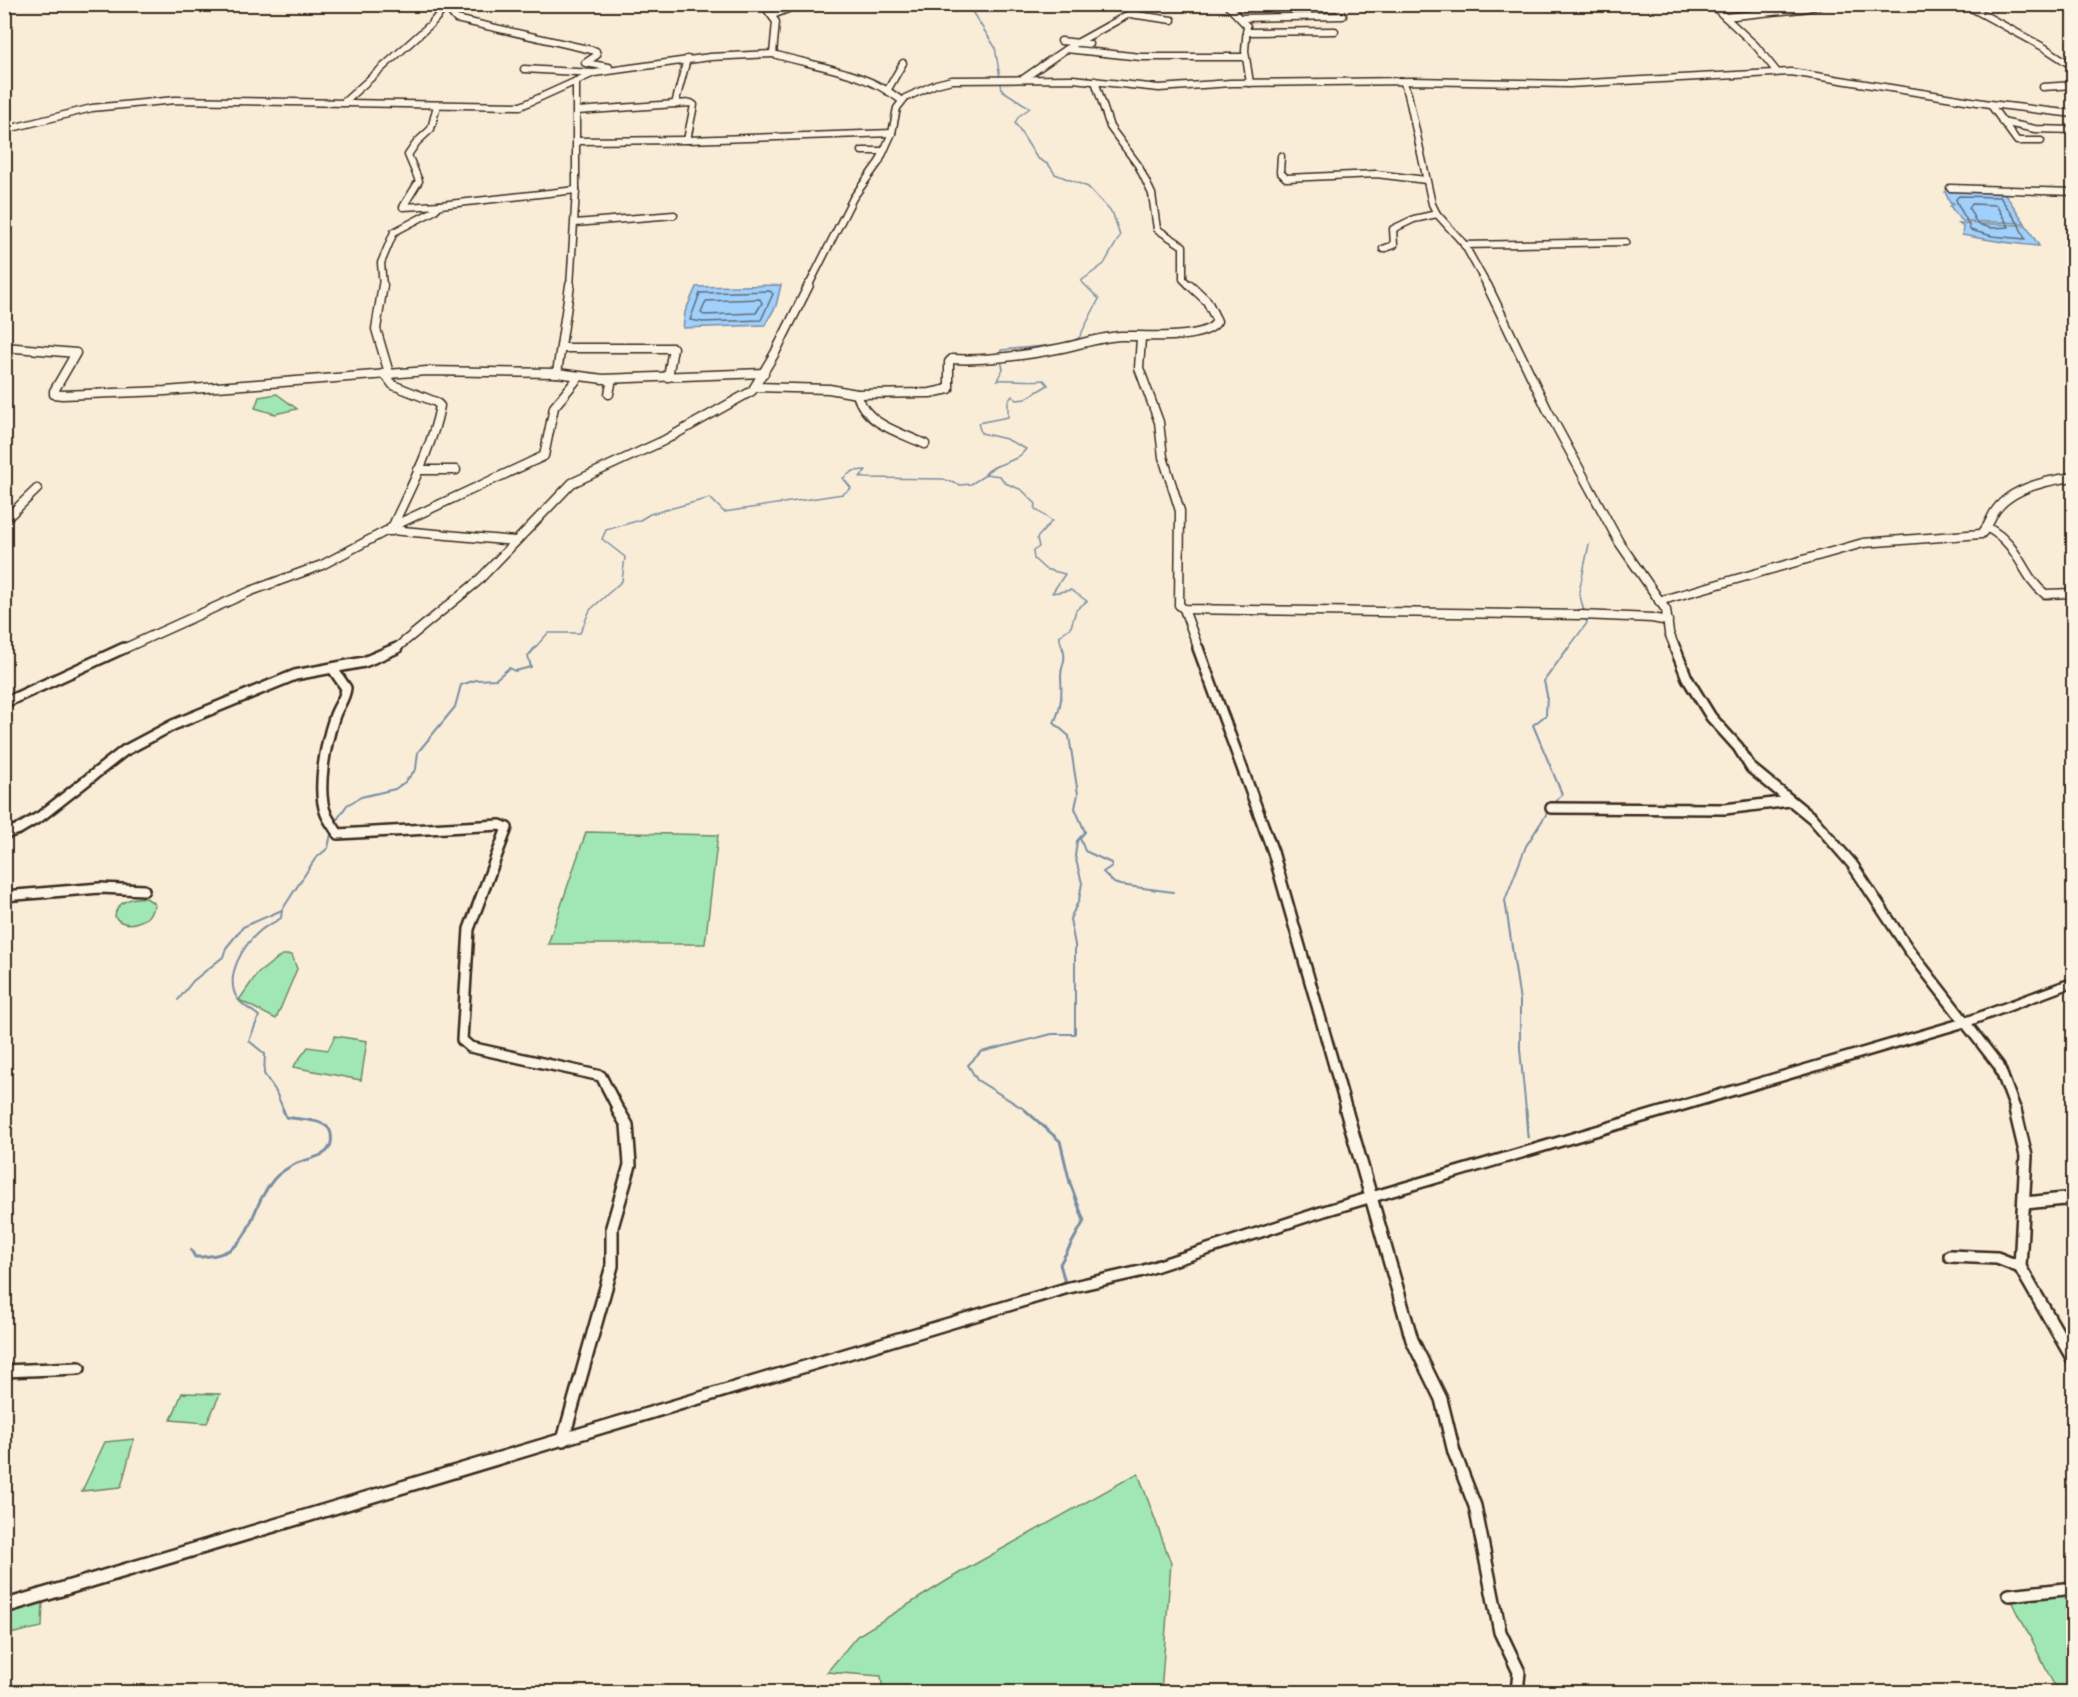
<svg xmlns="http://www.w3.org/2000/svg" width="2078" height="1697" font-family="'Balsamiq Sans',sans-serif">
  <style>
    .green { fill: #a1e7b4; stroke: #6e8869; stroke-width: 1.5 }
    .water { fill: #a0d0fc; stroke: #788ea3; stroke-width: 1.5 }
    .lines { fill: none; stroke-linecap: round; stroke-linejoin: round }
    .shore { stroke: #636c77; stroke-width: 1.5 }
    .stream-far2 { stroke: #788ea3; stroke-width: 1.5 }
    .stream-far1 { stroke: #788ea3; stroke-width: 2 }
    .stream { stroke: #788ea3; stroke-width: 3 }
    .minor-far3-casing { stroke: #3b2a1e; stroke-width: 9 }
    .minor-far2-casing { stroke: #3b2a1e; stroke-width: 11 }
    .minor-far1-casing { stroke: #3b2a1e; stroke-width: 14 }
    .minor-casing { stroke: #3b2a1e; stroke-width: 16 }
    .tertiary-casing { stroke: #3b2a1e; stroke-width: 5 }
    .minor-far3 { stroke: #fcf5e5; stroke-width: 6 }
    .minor-far2 { stroke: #fcf5e5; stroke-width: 8 }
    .minor-far1 { stroke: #fcf5e5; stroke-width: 9 }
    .minor { stroke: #fcf5e5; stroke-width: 11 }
    .tertiary { fill: #fcf5e5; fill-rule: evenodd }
  </style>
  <rect width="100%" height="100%" fill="#faedd8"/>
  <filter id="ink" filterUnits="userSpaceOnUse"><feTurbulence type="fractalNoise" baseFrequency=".0167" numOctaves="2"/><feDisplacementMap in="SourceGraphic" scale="12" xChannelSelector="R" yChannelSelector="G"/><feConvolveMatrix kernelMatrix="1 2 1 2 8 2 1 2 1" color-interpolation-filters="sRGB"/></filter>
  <g filter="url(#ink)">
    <g class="green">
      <path d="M277 394 297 409 275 414 255 408 259 397Z"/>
      <path d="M586 832 718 835 705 944H548Z"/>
      <path d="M146 898 154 903 155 906 147 918C136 924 123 927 115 917 115 901 133 897 146 898Z"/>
      <path d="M282 955H292L297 969 276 1019 239 1000 257 974Z"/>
      <path d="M335 1036 367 1041 361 1080 293 1067 308 1047 328 1050Z"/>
      <path d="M182 1393 220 1394 207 1423 171 1420Z"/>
      <path d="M134 1439 121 1487 82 1491 105 1442Z"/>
      <path d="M1138 1473 1171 1563 1161 1692H883L881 1676 827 1672 857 1636 961 1572Z"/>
      <path d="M2073 1588V1692H2041L2055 1687 2009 1595Z"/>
      <path d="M43 1601 42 1627 5 1635V1613Z"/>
    </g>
    <g class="water">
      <path d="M1948 190 2003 191 2025 223 1963 221 1959 218 1950 206 1954 204 1950 203 1945 192Z"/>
      <path d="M1958 223 2026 225 2039 246C2012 244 1988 240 1962 235L1963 227Z"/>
      <path d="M781 285 776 306 765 325 683 328 685 312 696 287Z"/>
    </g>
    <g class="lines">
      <g class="shore">
        <path d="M1959 196 2000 197 2018 223 2025 239 1992 236 1970 230C1968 217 1959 211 1956 199Z"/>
        <path d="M1972 204 1996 205 2009 227 1992 228 1977 224 1969 208Z"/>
        <path d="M770 291 773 294 761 320 703 322 690 320 700 293Z"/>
        <path d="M760 299 762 303 756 313 704 315 701 313 706 301Z"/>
      </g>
      <g class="stream-far2">
        <path d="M974 4 969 7 995 47 1002 90 1030 108 1019 116 1015 123 1037 158 1049 165 1055 174 1088 187 1113 214 1120 236 1104 264 1081 281 1099 299 1079 338 1065 344 1001 350V355"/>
        <path d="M1001 360 1003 369 997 380C1013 379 1028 382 1044 380L1048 385 1025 399 1017 400 1012 396 1008 401V417L978 423 981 433 1006 439 1026 449C1015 465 996 461 985 474L1000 476 1005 483 1022 490 1036 504 1035 509 1052 521 1037 538 1039 547 1033 551 1034 559 1045 569 1065 574 1052 593 1071 590 1087 601 1076 610 1071 627 1059 636 1063 650"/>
        <path d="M533 650 548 633H580L590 610 622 581 625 557 602 539 606 530 640 520 650 514 710 498 724 512 843 494 851 488 843 478 853 471 866 470 860 477 866 478 943 479 960 485 971 484 987 474"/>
        <path d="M1567 650 1587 623 1579 592 1589 544"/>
      </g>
      <g class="stream-far1">
        <path d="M1553 806 1562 794 1533 725 1546 715 1547 695 1544 681 1568 648"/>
        <path d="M334 824 347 805 361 797 395 789 405 782 416 769 418 752 455 707 461 685 476 680 496 679 509 668 515 671 531 667 528 656 535 648"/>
        <path d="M1080 838 1085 851 1111 863 1112 866 1103 872 1114 883 1120 885 1173 892"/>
        <path d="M282 910 281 918C274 923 267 925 261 930 243 945 224 976 237 998 242 1006 252 1010 259 1016L249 1041 265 1054 264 1074 275 1090 284 1111"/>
        <path d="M178 1000 193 981 223 957 226 948 243 927 282 910 315 859 328 848 332 829"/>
        <path d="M1027 1111 977 1080 968 1065 981 1052 1052 1034H1075V945L1070 919 1079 900 1082 883 1075 856 1077 841 1085 832 1075 808 1078 794 1069 736 1054 723C1062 706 1062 694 1061 676 1061 664 1067 662 1063 648"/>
        <path d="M1526 1111 1520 1049V1001L1505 900 1526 846 1549 810"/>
      </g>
      <g class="stream">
        <path d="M1025 1110 1060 1141 1070 1183 1084 1221 1060 1264 1066 1286"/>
        <path d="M1526 1110 1528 1137"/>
        <path d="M191 1250 195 1257C257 1257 243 1216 274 1179 280 1172 289 1167 297 1163 311 1157 335 1158 331 1134 329 1118 298 1120 286 1117L283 1110"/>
      </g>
      <defs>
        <g id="minor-far3">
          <path d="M444 4 456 19 596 51 597 55 585 63 609 67"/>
          <path d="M763 4 776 22 773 54C817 67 865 71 902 101"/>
          <path d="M1226 4 1247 26 1245 51 1250 83"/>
          <path d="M1711 4 1756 46 1777 72"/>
          <path d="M1964 4 2045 48 2074 67"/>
          <path d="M1229 7 1258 5"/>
          <path d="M1130 14 1172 20"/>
          <path d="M773 15 800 4"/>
          <path d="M1725 17 1802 9 1826 4"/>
          <path d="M1241 18 1343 16"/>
          <path d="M1246 32 1335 31"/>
          <path d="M1061 41 1089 44"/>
          <path d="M1066 49 1141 57H1245"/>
          <path d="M524 69 594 73"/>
          <path d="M1023 79 1066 49 1147 4"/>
          <path d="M1095 81 1110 127 1138 165 1152 194 1157 229 1183 246V279L1191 287"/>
          <path d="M1403 81 1408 94 1432 204 1437 214 1464 244 1488 287"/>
          <path d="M2043 87 2074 85"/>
          <path d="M887 91 903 63"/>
          <path d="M343 103 431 24 448 4"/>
          <path d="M675 104 691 103 694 105 687 140 892 133"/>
          <path d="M1990 104 2017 141H2041"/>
          <path d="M577 111 675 104 687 59"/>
          <path d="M2002 122 2035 129 2074 130"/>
          <path d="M4 130 92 108 175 100 521 106 594 73 710 57 773 54"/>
          <path d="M577 141 687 140"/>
          <path d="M862 151H883"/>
          <path d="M1281 156 1280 172 1286 178 1376 174 1426 180"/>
          <path d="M1950 188 2074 192"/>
          <path d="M440 205 576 190"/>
          <path d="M575 223 674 215"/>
          <path d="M1464 245 1626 242"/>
          <path d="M1383 249 1394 245 1393 229 1414 219 1437 214"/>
          <path d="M383 287 381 263 394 232 434 211 440 205 403 207 419 181 408 155 417 142 431 129 437 105"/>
          <path d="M570 287 576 191V81"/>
          <path d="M808 287 853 198 879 162 892 133 897 108 905 98 936 84 952 80 1073 79 1159 88 1231 83 1412 81 1569 84 1791 72 1990 104 2074 114"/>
        </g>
        <g id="minor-far2">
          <path d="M383 285 376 329 389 373"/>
          <path d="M1487 285 1547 409 1619 542 1666 610 1669 633 1676 650"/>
          <path d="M1141 338 1139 368 1159 422 1163 457 1180 511 1179 605 1184 609 1581 615 1652 618 1668 621"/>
          <path d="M4 347 76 353 54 391V394L62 395 165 391 427 371 557 373 603 379 764 373"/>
          <path d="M562 348H673L668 377"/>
          <path d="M384 373 393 385 436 402 440 406C432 449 409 490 391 530L515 541"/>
          <path d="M557 373 570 285"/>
          <path d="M608 379 611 384 609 394"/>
          <path d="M756 387 829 389 857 394 930 393 949 389V362L952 359C987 361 1027 355 1062 348 1081 344 1101 337 1121 336 1142 335 1206 342 1217 321L1207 301 1190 285"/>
          <path d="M857 394C865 424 899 432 925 444"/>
          <path d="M418 470H456"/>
          <path d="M4 515H10L37 489"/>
          <path d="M391 527 544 456 554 407 578 378"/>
          <path d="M1988 528C2021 546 2020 574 2045 594L2074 593"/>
          <path d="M1659 601 1863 543 1981 534C1989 527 1990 518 1996 510 2012 488 2049 480 2074 477"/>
          <path d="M1184 609 1199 650"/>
          <path d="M121 650 251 591 322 565 386 531H392"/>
          <path d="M394 650 477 582 572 483 663 441 752 391 775 353 809 285"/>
        </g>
        <g id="minor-far1">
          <path d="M1198 648 1273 852 1347 1111"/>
          <path d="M1675 648 1687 678 1711 717 1738 747 1751 768 1812 818 1852 864 1909 950 1999 1066 2016 1111"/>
          <path d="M333 669 346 688C345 700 337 707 334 718 326 742 316 790 326 814 329 821 334 827 338 834L500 825 507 828 469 929 462 1040 470 1047 601 1076 619 1111"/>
          <path d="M4 703 124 648"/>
          <path d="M1551 808 1725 809 1790 801"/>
          <path d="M4 834 19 829 41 816 124 751 173 725 295 675 364 662 397 648"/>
          <path d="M4 896 100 888 144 890"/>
        </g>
        <g id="minor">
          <path d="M1346 1110 1412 1340 1441 1399 1454 1452 1475 1506 1500 1632 1519 1672 1517 1692"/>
          <path d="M2015 1110 2026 1156 2020 1267 2074 1361"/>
          <path d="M2025 1203 2074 1198"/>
          <path d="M1950 1256 1997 1258 2020 1267"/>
          <path d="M4 1371 79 1368"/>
          <path d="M563 1440 612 1266V1227L630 1165 627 1125 618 1110"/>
          <path d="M2009 1595 2074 1588"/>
        </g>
        <path id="tertiary" d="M2074 978V986L1970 1025 1327 1215 1142 1276 1067 1293 4 1613V1600L1067 1283 1142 1266 1325 1206 1962 1019Z"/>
      </defs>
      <use href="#minor-far3" class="minor-far3-casing"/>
      <use href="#minor-far2" class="minor-far2-casing"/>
      <use href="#minor-far1" class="minor-far1-casing"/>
      <use href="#minor" class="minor-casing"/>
      <use href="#tertiary" class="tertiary-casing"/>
      <use href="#minor-far3" class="minor-far3"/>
      <use href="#minor-far2" class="minor-far2"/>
      <use href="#minor-far1" class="minor-far1"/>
      <use href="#minor" class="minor"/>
      <use href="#tertiary" class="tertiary"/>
    </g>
  </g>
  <rect width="2078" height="1697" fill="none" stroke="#fcf5e5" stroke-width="24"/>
  <rect x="12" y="12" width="2054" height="1673" fill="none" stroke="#3b2a1e" stroke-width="2" filter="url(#ink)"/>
</svg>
